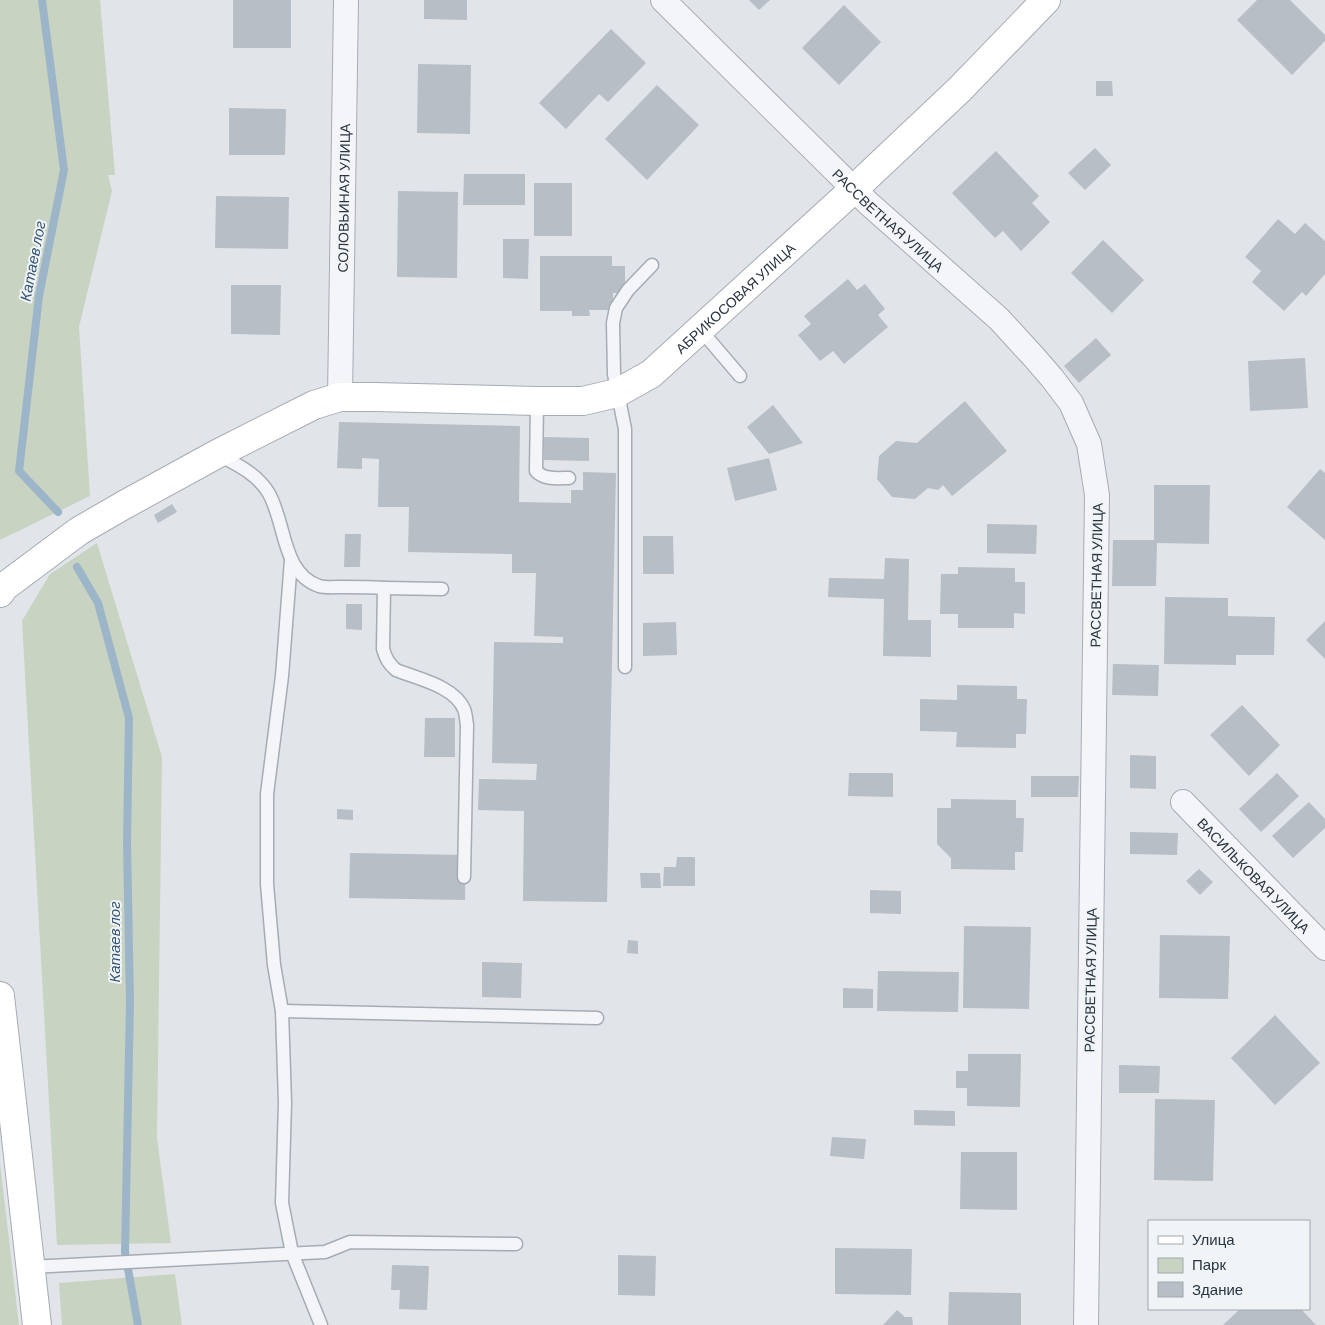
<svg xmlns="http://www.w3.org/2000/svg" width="1325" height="1325" font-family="Barlow,sans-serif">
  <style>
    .green { fill: #c8d3c2 }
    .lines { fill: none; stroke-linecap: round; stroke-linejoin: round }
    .stream { stroke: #9cb5c9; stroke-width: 8 }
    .building { fill: #b8bec6 }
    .lane-casing { stroke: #a6acb4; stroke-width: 15 }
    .street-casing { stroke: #a6acb4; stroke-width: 26 }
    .secondary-casing { stroke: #a6acb4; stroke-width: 30 }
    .lane { stroke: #f4f5f8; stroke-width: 12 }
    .street { stroke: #f4f5f8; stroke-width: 24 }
    .secondary { stroke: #fff; stroke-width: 28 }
    .labels { text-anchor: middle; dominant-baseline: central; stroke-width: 4; stroke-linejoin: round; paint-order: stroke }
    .street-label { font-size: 14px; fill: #293441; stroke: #f1f4f7 }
    .water-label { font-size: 15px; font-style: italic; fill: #345575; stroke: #f1f4f7 }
  </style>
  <rect width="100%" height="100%" fill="#e1e5ea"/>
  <g class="green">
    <path d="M0 0H100L115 175H108L112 191 79 327 90 496 0 540Z"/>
    <path d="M97 543 162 757 157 1138 171 1243 57 1245 22 621 50 574Z"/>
    <path d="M0 1163 19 1325H0Z"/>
    <path d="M175 1274 182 1325H62L59 1283Z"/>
  </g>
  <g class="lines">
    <g class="stream">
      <path d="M42 0 64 170 39 296 19 471 58 512"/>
      <path d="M77 567 98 603 129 718 127 843 130 1002 125 1252 138 1325"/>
    </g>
  </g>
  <g class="building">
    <rect x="233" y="0" width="58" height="48"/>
    <path d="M424 0H467V20L424 19Z"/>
    <path d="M749 0H770L759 10Z"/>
    <path d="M1257 0H1290L1325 35V41L1292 75 1237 20Z"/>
    <path d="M844 5 881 42 839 85 802 48Z"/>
    <path d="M611 29 646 63 608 102 599 94 566 129 539 103Z"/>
    <path d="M418 64 471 65 470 134 417 133Z"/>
    <path d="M1096 81H1112L1113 96H1096Z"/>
    <path d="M657 85 699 125 647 180 605 139Z"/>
    <path d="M229 108 286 109 285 155H229Z"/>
    <path d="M1095 148 1111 165 1085 190 1068 173Z"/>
    <path d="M996 151 1039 196 1032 203 1050 222 1021 251 1003 231 995 238 952 193Z"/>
    <path d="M464 174H525V205H463Z"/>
    <rect x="534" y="183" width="38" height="53"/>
    <path d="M398 191 458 192 457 278 397 277Z"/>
    <path d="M216 196 289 197 288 249 215 248Z"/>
    <path d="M1278 219 1295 234 1305 223 1325 241V274L1306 296 1302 292 1284 311 1252 282 1261 271 1245 257Z"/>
    <path d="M503 239H529L528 279 503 278Z"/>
    <path d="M1103 240 1144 280 1112 313 1071 273Z"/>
    <path d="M540 256H612V266H625V293H613V310H589L590 316H572V311H540Z"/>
    <path d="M848 279 857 290 865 284 885 309 878 315 888 327 844 364 833 351 820 361 798 335 811 324 804 316Z"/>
    <path d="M231 285H281L280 335 231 334Z"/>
    <path d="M1096 338 1111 355 1079 383 1064 366Z"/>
    <path d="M1305 358 1308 408 1250 411 1248 361Z"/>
    <path d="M965 401 1007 451 952 496 943 485 938 490 928 488 915 499 892 497 877 479 879 456 896 441 917 443Z"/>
    <path d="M773 405 803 443 769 454 747 427Z"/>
    <path d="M339 422 520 426 519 502 571 503V490H583V472L616 473 607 902 523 901 524 811 478 810 479 779 536 780 537 764 492 763 494 642 563 643V637L534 636 536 573H512V554L408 552 409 507H378L379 459 362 458V469L337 468Z"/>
    <path d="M544 437 589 438V461L544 460Z"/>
    <path d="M769 458 777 490 735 501 727 468Z"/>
    <path d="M1320 469 1325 473V540L1287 507Z"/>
    <path d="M1154 485H1210L1209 544 1157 543 1156 586H1112L1113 540H1154Z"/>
    <path d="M172 504 177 512 158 523 154 515Z"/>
    <path d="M987 524 1037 525 1036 554 987 553Z"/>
    <path d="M345 534H361L360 567H344Z"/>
    <path d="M643 536H673L674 574H643Z"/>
    <path d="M885 558 909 559 908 620H931V657L883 656 884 599 828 597 829 578 884 579Z"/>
    <path d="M958 567 1015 568V582H1025V614L1014 613V628H958V614H940L941 574H958Z"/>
    <path d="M1165 597 1228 598V616L1275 617 1274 655H1236V665L1164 664Z"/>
    <path d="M346 604H362V630L346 629Z"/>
    <path d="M1325 621V659L1306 640Z"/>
    <path d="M676 622 677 655 643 656V623Z"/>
    <path d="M1113 664 1159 665 1158 696 1112 695Z"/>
    <path d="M957 685 1017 686V699H1027L1026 734H1016V748L956 747 957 732 920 731V699L957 700Z"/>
    <path d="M1242 705 1280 745 1249 776 1210 735Z"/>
    <path d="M425 718H455V757H424Z"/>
    <path d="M1130 755 1156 756V789L1130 788Z"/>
    <path d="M849 773H893V797L848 796Z"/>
    <path d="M1277 773 1299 796 1261 832 1239 809Z"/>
    <path d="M1031 776H1079L1078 797H1031Z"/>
    <path d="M951 799 1016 800V818H1024L1023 852H1015V870L951 869V858L937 844V808H951Z"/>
    <path d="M1309 802 1325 819V828L1293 858 1272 836Z"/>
    <path d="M337 809 353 810V820L337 819Z"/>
    <path d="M1130 832 1178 833 1177 855 1130 854Z"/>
    <path d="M350 853 466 855 465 900 349 898Z"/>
    <path d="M677 857H695V886H663L664 867H676Z"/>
    <path d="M1199 869 1213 882 1200 895 1186 881Z"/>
    <path d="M640 873H660L661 888H641Z"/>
    <path d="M870 890 901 891V914L870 913Z"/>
    <path d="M964 926 1031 927 1029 1009 963 1008Z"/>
    <path d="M1160 935 1230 936 1228 999 1159 998Z"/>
    <path d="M628 940 638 941V954L627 953Z"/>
    <path d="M482 962 522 963 521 998 482 997Z"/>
    <path d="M878 971 959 972 958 1012 877 1011Z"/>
    <path d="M843 988 873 989V1008H843Z"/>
    <path d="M1275 1015 1320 1063 1275 1105 1231 1058Z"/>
    <path d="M968 1054H1021L1020 1107 967 1106V1088H956V1071H968Z"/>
    <path d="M1119 1065 1160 1066 1159 1093H1119Z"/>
    <path d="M1155 1099 1215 1100 1213 1181 1154 1180Z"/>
    <path d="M914 1110 955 1111V1126L914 1125Z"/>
    <path d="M832 1137 866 1139 864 1159 830 1156Z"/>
    <path d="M961 1152H1017V1210L960 1209Z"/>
    <path d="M835 1248 912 1249 911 1295 835 1294Z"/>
    <path d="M618 1255 656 1256 655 1296 618 1295Z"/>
    <path d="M392 1265 429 1266 427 1310 399 1309 400 1290H391Z"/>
    <path d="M949 1292 1021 1293V1325H948Z"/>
    <path d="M1240 1309H1301L1316 1325H1223Z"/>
    <path d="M897 1310 905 1317H912L913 1325H883Z"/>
  </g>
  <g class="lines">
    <defs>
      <g id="lane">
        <path d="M700 329 740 376"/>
        <path d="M537 401 536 471C544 480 558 478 569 478"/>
        <path d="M217 454C236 464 256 473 268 492 286 521 281 573 319 586 326 588 335 587 342 587 356 587 370 587 384 588L383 649C386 659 389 664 396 670 418 679 454 686 464 709 466 714 466 720 467 725L464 877"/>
        <path d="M291 560 282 676 267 794V884L274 965 282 1011 285 1103 282 1203 292 1253 321 1325"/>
        <path d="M384 588 442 589"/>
        <path d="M625 667V429L614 374 613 323 616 308 628 290 652 265"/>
        <path d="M282 1011 597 1018"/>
        <path d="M30 1267 325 1252 350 1242 516 1244"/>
      </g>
      <g id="street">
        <path id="s1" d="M663 0 868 203 999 319 1033 356 1052 378 1071 403 1089 444 1097 495 1086 1325"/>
        <path id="s2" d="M340 397 346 0"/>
        <path id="s3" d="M1183 802 1325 948"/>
      </g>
      <g id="secondary">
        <path id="s4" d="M0 593 4 587 79 531 124 505 217 454 314 405 340 397H374L537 401H583L617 393 651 374 854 189 960 89 1046 0"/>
        <path d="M0 996 37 1325"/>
      </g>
    </defs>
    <use href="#lane" class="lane-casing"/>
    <use href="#street" class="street-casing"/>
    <use href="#secondary" class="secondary-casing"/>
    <use href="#lane" class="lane"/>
    <use href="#street" class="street"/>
    <use href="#secondary" class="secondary"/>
  </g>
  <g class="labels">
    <g class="street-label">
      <text stroke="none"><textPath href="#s2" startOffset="199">СОЛОВЬИНАЯ УЛИЦА</textPath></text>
      <text stroke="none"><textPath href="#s1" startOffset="315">РАССВЕТНАЯ УЛИЦА</textPath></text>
      <text stroke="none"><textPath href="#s4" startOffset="825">АБРИКОСОВАЯ УЛИЦА</textPath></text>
      <text transform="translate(1096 575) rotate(-89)">РАССВЕТНАЯ УЛИЦА</text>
      <text stroke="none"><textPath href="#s3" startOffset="102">ВАСИЛЬКОВАЯ УЛИЦА</textPath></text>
      <text transform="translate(1090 980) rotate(-89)">РАССВЕТНАЯ УЛИЦА</text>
    </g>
    <g class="water-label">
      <text transform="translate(32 261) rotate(-79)">Катаев лог</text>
      <text transform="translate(114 942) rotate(-90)">Катаев лог</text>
    </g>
  </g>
  <rect x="1148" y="1220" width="162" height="90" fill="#f1f4f7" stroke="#a1a7ae"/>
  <rect x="1158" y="1236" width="25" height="8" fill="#ffffff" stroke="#a1a7ae"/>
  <text x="1192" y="1245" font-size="15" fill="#293441">Улица</text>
  <rect x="1158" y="1258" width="25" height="15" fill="#c8d3c2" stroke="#a1a7ae"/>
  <text x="1192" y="1270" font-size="15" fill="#293441">Парк</text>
  <rect x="1158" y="1282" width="25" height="15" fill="#b8bec6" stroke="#a1a7ae"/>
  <text x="1192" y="1295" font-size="15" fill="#293441">Здание</text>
</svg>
